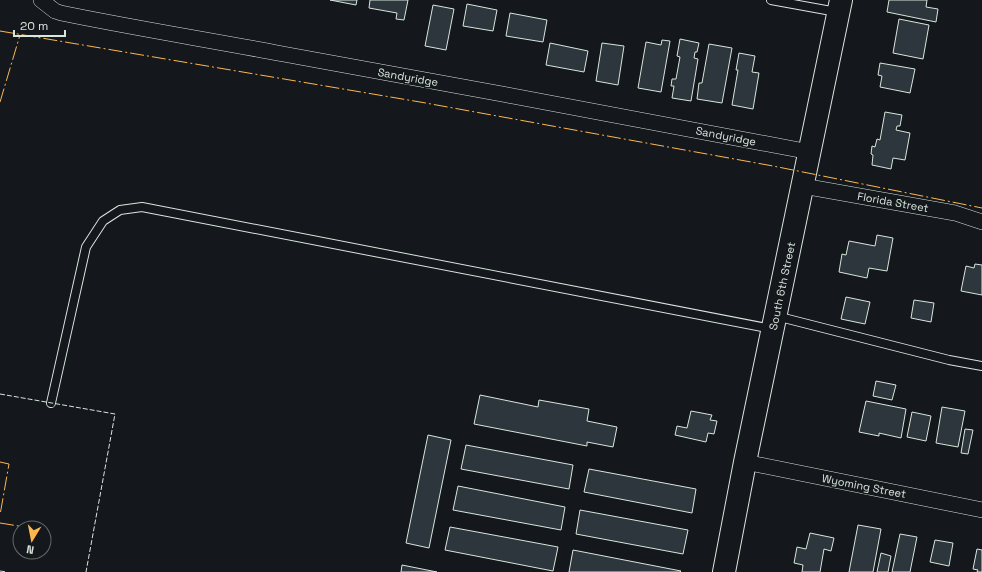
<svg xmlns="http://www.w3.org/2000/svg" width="982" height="572" font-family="'Space Grotesk',sans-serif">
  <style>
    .building { fill: #2c363c; stroke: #d8e6dc }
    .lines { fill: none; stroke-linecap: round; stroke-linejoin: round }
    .lane-casing { stroke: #d8e6dc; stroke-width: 10 }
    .street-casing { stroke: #d8e6dc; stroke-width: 16 }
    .secondary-casing { stroke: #d8e6dc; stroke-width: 24 }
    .lane { stroke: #14181c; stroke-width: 8 }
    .street { stroke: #14181c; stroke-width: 15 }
    .secondary { stroke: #14181c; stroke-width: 22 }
    .fence { stroke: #d8e6dc; stroke-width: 1; stroke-dasharray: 5 2; stroke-linecap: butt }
    .power { stroke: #ffb74d; stroke-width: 1; stroke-dasharray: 14 3 2 3; stroke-linecap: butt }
    .labels { text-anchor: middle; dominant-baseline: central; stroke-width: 3; stroke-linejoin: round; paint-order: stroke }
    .street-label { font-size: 11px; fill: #d8e6dc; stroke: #14181c }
  </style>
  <rect width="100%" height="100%" fill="#14181c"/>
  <g class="building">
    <path d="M330 0H357L356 5Z"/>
    <path d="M370 0H408L404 20 396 19 397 13 369 8Z"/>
    <path d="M889 0H927L926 7 938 9 936 22 887 12Z"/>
    <path d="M467 4 497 10 493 31 463 26Z"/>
    <path d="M433 5 454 9 446 50 425 46Z"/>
    <path d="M510 13 547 20 543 42 506 36Z"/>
    <path d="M899 19 929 25 923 59 893 53Z"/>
    <path d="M680 39 699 43 697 52H695L694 58 698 59 691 101 672 98 674 86H671L672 79H676L680 57 677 56Z"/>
    <path d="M662 40 670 41 661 92 638 88 646 42 661 45Z"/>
    <path d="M550 43 588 51 584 72 546 65Z"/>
    <path d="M602 43 624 46 618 85 596 81Z"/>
    <path d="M709 44 732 48 722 103 697 99 699 83H702Z"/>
    <path d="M739 53 755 56 752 72 759 73 753 109 732 105 738 70H736Z"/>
    <path d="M880 63 915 69 910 93 880 87 882 76 878 75Z"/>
    <path d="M885 112 902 115 900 126H897L896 130 910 133 905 160 893 158 891 169 872 165 873 155 871 154 872 146 875 147 877 139 880 140Z"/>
    <path d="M877 235 893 238 887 271 869 268 867 278 839 272 842 254 846 255 849 241 875 246Z"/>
    <path d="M975 264 982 265V295L961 291 966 266 974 268Z"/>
    <path d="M846 297 870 302 865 324 841 319Z"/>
    <path d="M914 300 934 303 931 322 911 318Z"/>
    <path d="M876 381 896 385 892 400 873 396Z"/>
    <path d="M480 395 538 407 539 400 589 409 587 421 617 427 613 447 587 442V446L474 424Z"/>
    <path d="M866 401 906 409 901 438 879 433V436L859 432Z"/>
    <path d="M942 407 965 411 958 447 936 443Z"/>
    <path d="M691 411 712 415 710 420 717 421 714 434 708 433 706 442 675 435 677 426 687 428Z"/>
    <path d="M912 412 931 416 926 441 907 437Z"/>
    <path d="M965 429 973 430 968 454 961 453Z"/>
    <path d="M428 435 451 440 429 548 406 543Z"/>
    <path d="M466 445 573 465 569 489 461 469Z"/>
    <path d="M589 469 696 489 692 513 584 492Z"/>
    <path d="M458 486 565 507 561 530 453 510Z"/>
    <path d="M580 510 688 530 683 554 576 534Z"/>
    <path d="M858 525 881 529 873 572H849Z"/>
    <path d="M450 527 558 547 553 571 445 550Z"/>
    <path d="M810 533 834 538 831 551 824 549 820 572H802L803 565 794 563 797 547 806 549Z"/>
    <path d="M900 534 917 537 910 572H892Z"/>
    <path d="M935 540 953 543 949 566 930 562Z"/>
    <path d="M977 549 982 550V572H977L978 570 973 569Z"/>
    <path d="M573 550 681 571 680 572H569Z"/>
    <path d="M881 553 891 556 888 572H877Z"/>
    <path d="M402 565 437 572H401Z"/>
  </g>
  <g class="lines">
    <defs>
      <g id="lane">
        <path d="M771 0 837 12"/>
        <path d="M776 316 949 360 982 366"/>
        <path d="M51 403 86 247 103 221 120 210 142 207 772 329"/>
      </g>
      <g id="street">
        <path d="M41 0 55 11 61 13C134 28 209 40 283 54 459 86 634 118 810 152"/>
        <path d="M803 186 955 213 982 222"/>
        <path d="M745 462 982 510"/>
      </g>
      <path id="secondary" d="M724 572 745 462 841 0"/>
    </defs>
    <use href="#lane" class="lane-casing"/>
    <use href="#street" class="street-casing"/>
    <use href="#secondary" class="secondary-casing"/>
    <use href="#lane" class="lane"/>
    <use href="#street" class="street"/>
    <use href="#secondary" class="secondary"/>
    <g class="fence">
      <path d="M0 394 115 414 86 572"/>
      <path d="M0 571 7 572"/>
    </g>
    <g class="power">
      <path d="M0 31 420 102 773 166 982 208"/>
      <path d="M0 102 20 35"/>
      <path d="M0 462 9 464 0 515"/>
      <path d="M0 523 31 528"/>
    </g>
  </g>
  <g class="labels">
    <g class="street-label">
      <text transform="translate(408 77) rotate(10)">Sandyridge</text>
      <text transform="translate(726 136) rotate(11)">Sandyridge</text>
      <text transform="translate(893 202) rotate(10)">Florida Street</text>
      <text transform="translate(782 286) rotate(-78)">South 6th Street</text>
      <text transform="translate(864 486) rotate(11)">Wyoming Street</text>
    </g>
  </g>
  <g transform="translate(32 540) rotate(190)"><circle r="19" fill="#14181c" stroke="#626a69"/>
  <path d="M0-3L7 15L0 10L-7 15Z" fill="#ffb74d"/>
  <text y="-6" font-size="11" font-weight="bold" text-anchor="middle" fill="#d8e6dc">N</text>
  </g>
  <path d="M14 30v6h51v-6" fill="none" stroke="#d8e6dc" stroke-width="2"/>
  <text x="20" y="30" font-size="12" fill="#d8e6dc" stroke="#14181c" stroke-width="3" paint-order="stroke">20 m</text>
</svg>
